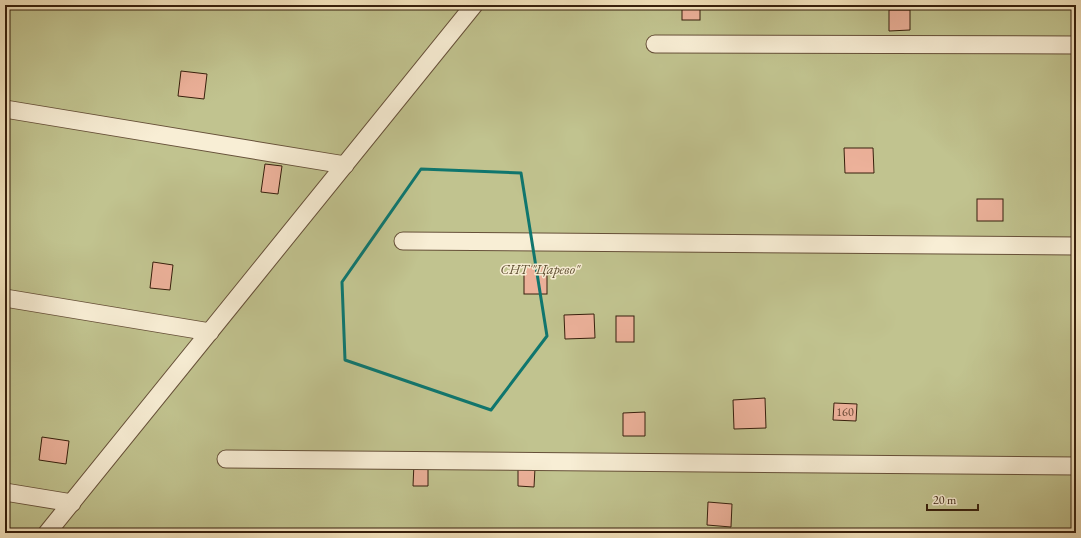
<svg xmlns="http://www.w3.org/2000/svg" width="1081" height="538" font-family="'EB Garamond',serif">
  <style>
    .green { fill: #c1c38f; stroke: #7c714e }
    .building { fill: #ecb19a; stroke: #371f0c }
    .lines { fill: none; stroke-linecap: round; stroke-linejoin: round }
    .minor-casing { stroke: #665039; stroke-width: 19 }
    .minor { stroke: #f8eed5; stroke-width: 17 }
    .marked { fill: none; stroke: #0f766e; stroke-width: 3; stroke-linejoin: round }
    .labels { text-anchor: middle; dominant-baseline: central; stroke-width: 3; stroke-linejoin: round; paint-order: stroke }
    .number-label { font-size: 12px; fill: #644430 }
    .park-label { font-size: 14px; font-style: italic; fill: #605033; stroke: #f8eed5 }
  </style>
  <rect width="100%" height="100%" fill="#f5e5bf"/>
  <filter id="stains"><feTurbulence type="fractalNoise" baseFrequency=".005" numOctaves="4"/><feColorMatrix values="0 0 0 0 .2 0 0 0 0 .09 0 0 0 0 .02 0 0 0 .5 -.17"/></filter>
  <radialGradient id="worn" r=".72"><stop offset=".6" stop-color="#630" stop-opacity="0"/><stop offset="1" stop-color="#630" stop-opacity=".3"/></radialGradient>
  <rect class="green" x="5" y="5" width="1071" height="528"/>
  <g class="building">
    <rect x="682" y="5" width="18" height="15"/>
    <path d="M889 10H910V30L889 31Z"/>
    <path d="M181 71 207 74 204 99 178 96Z"/>
    <path d="M844 148H873L874 173H845Z"/>
    <path d="M265 164 282 166 278 194 261 192Z"/>
    <rect x="977" y="199" width="26" height="22"/>
    <path d="M153 262 173 265 170 290 150 288Z"/>
    <rect x="524" y="266" width="23" height="28"/>
    <path d="M594 314 595 338 565 339 564 315Z"/>
    <rect x="616" y="316" width="18" height="26"/>
    <path d="M765 398 766 428 734 429 733 400Z"/>
    <path d="M834 403 857 404 856 421 833 420Z"/>
    <path d="M645 412V436H623V413Z"/>
    <path d="M42 437 69 441 66 464 39 460Z"/>
    <path d="M414 463 428 464V486H413Z"/>
    <path d="M518 468H535L534 487 518 486Z"/>
    <path d="M708 502 732 504 731 527 707 525Z"/>
  </g>
  <g class="lines">
    <defs>
      <g id="minor">
        <path d="M655 44 1076 45"/>
        <path d="M5 109 345 165"/>
        <path d="M403 241 1076 246"/>
        <path d="M5 298 210 332"/>
        <path d="M226 459 1076 466"/>
        <path d="M5 492 72 503"/>
        <path d="M47 533 474 5"/>
      </g>
    </defs>
    <use href="#minor" class="minor-casing"/>
    <use href="#minor" class="minor"/>
  </g>
  <path class="marked" d="M421 169 521 173 547 336 491 410 345 360 342 282Z"/>
  <g class="labels">
    <g class="number-label">
      <text x="845" y="412">160</text>
    </g>
    <g class="park-label">
      <text x="540" y="269">СНТ "Царево"</text>
    </g>
  </g>
  <rect width="1081" height="538" fill="none" stroke="#f5e5bf" stroke-width="20"/>
  <rect x="6" y="6" width="1069" height="526" fill="none" stroke="#371f0c" stroke-width="2"/>
  <rect x="10" y="10" width="1061" height="518" fill="none" stroke="#371f0c"/>
  <path d="M927 504v6h51v-6" fill="none" stroke="#371f0c" stroke-width="2"/>
  <text x="933" y="504" font-size="12" fill="#371f0c" stroke="#f8eed5" stroke-width="3" paint-order="stroke">20 m</text>
  <rect width="100%" height="100%" filter="url(#stains)"/>
  <rect width="100%" height="100%" fill="url(#worn)"/>
</svg>
